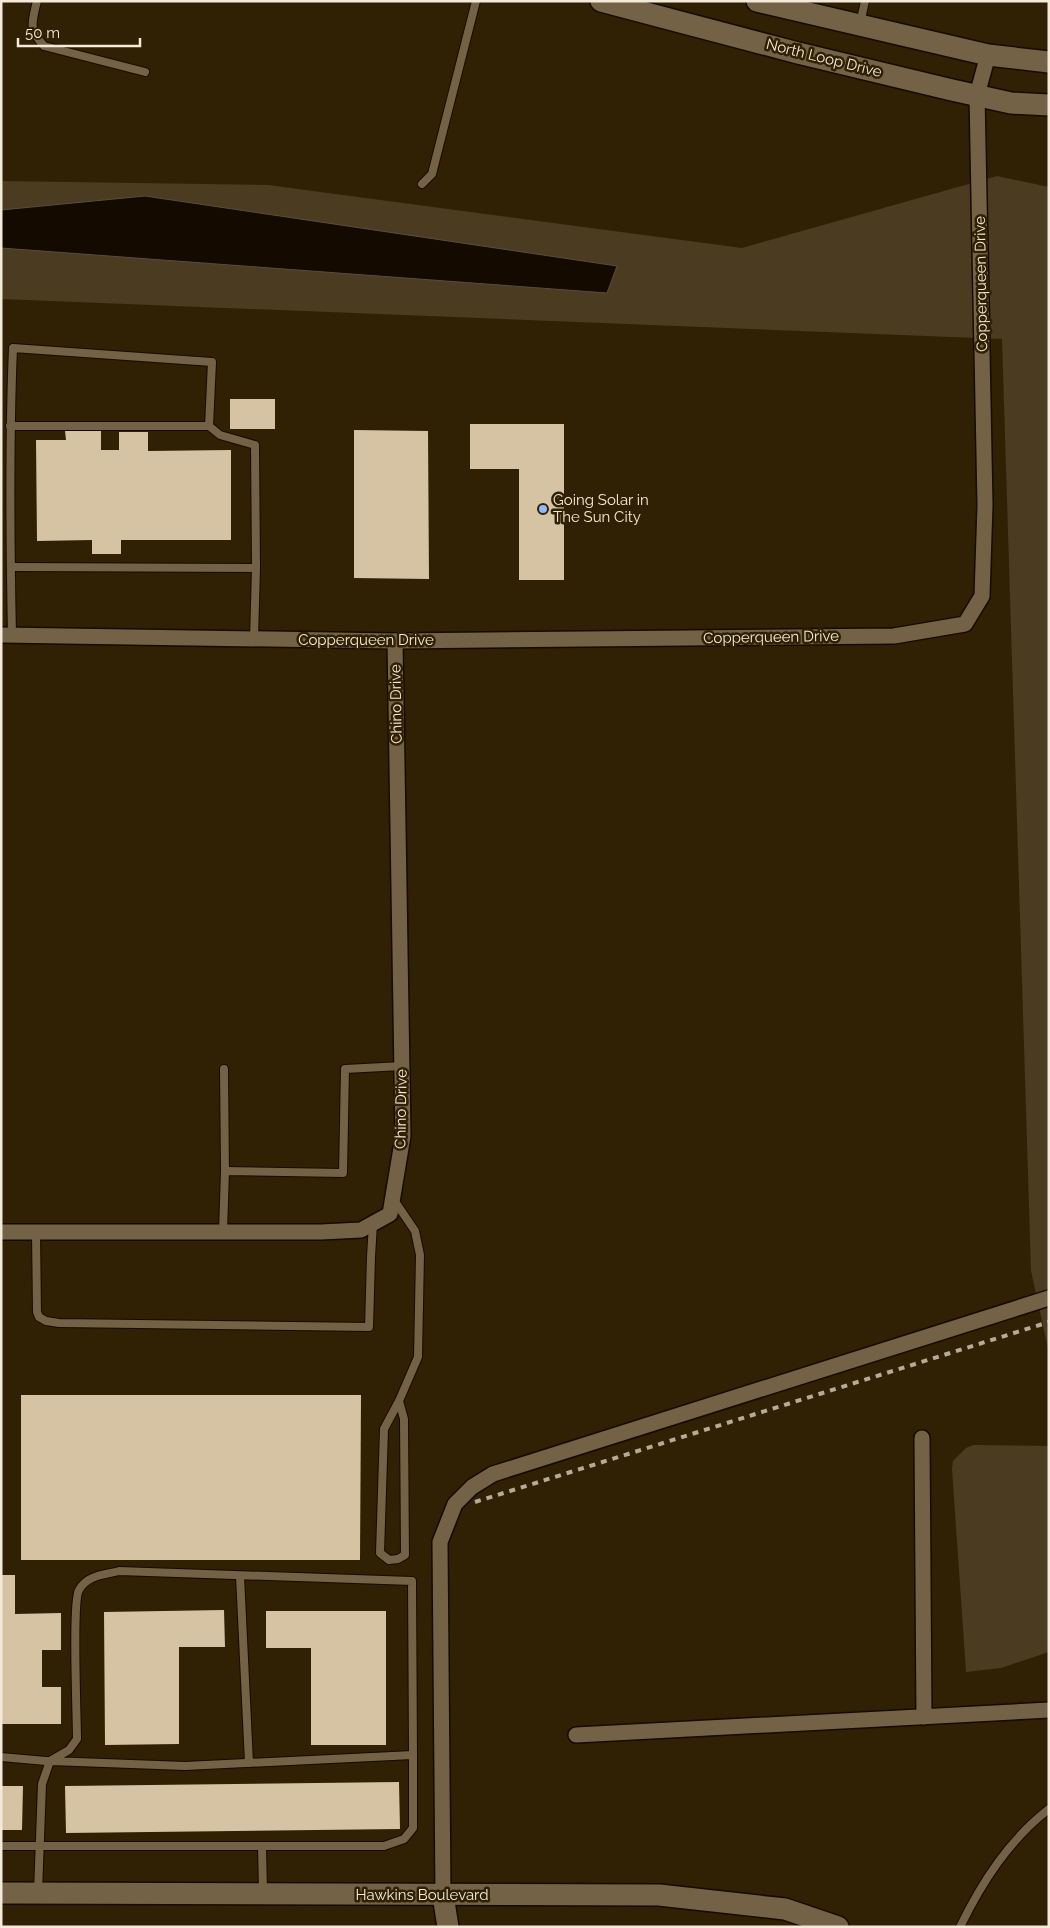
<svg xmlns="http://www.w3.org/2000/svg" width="1050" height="1928" font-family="Raleway,sans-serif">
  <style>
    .green { fill: #4a3b21 }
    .water { fill: #150a00; stroke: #584d41 }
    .building { fill: #d6c3a3 }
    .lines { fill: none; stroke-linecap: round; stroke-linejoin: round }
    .lane-casing { stroke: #150b00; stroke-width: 10 }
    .street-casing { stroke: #150b00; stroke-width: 18 }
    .secondary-casing { stroke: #150b00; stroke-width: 24 }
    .lane { stroke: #736245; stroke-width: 8 }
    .street { stroke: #736245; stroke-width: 15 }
    .secondary { stroke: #736245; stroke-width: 21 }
    .rail { stroke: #b5ab96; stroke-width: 4; stroke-dasharray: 6 6; stroke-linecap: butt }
    .poi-dot { fill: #90b8fd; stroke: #302104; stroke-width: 2 }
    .labels { text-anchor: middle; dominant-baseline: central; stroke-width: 5; stroke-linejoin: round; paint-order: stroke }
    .street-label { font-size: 15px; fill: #f3ead9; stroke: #302104 }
    .poi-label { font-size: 15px; fill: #f3ead9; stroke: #302104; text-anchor: start }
  </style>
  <rect width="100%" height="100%" fill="#302104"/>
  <g class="green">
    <path d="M997 176 1049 187V1353L1031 1271 1002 339 1 299V181L268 185 742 248Z"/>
    <path d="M973 1445 1049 1446V1652L1001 1668 966 1672 952 1469 953 1461 966 1448Z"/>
  </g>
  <path class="water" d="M145 196 617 266 607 293 1 248V210Z"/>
  <g class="building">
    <rect x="230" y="399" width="45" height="30"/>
    <path d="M470 424H564V580H519V469H470Z"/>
    <path d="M354 430 428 431 429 579 354 578Z"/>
    <path d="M65 431H101V450H119V432H148V451L231 450V540H121V554H92V540L37 541 36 440H66Z"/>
    <path d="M21 1395H361L360 1560H21Z"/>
    <path d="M1 1575H15V1614L61 1613V1650H42V1687H61V1724H1Z"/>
    <path d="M224 1610 225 1647H179V1744L105 1745 104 1612Z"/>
    <path d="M266 1611H386V1745H311V1648H266Z"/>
    <path d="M399 1782 400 1829 66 1833 65 1786Z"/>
    <path d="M1 1786H23L22 1830H1Z"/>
  </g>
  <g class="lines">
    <defs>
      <g id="lane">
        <path d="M37 1C32 22 28 29 44 46L145 72"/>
        <path d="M860 24 865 1"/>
        <path d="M422 184 432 174 476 1"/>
        <path d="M10 426H209L212 362 13 348C9 444 10 539 12 635"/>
        <path d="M209 426 220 435 255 445 256 568 254 639"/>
        <path d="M11 567 256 568"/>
        <path d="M224 1069 225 1171"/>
        <path d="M394 1200 415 1231 420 1255 418 1357 399 1401 384 1429 380 1553 389 1560 398 1559 405 1555 404 1419 399 1401"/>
        <path d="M36 1232 37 1312 39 1317 46 1321 59 1323 369 1327 371 1257 373 1223"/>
        <path d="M223 1232 225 1171 343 1173 345 1069 402 1066"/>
        <path d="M240 1576 249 1763"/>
        <path d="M1 1757 46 1761H50L185 1766 413 1755 412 1581 119 1571C104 1575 87 1575 79 1590 72 1601 77 1718 77 1739L69 1750 50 1761 42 1784 38 1892"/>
        <path d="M1 1846H384L404 1839 413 1828V1755"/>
        <path d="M262 1846 263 1891"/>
        <path d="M960 1927C982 1882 1009 1840 1049 1809"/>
      </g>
      <g id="street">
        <path d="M1 635 395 641 894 636 965 624 982 596 985 505 977 95 988 55"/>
        <path d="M1 1232H321L361 1230 390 1214 403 1136 395 641"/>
        <path d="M922 1438 924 1717"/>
        <path d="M576 1735 1049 1710"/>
        <path d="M443 1895 440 1542 455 1504 472 1487 493 1474 1049 1298"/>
      </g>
      <g id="secondary">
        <path d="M601 1 798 53 952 90 1011 103 1049 105"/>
        <path d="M757 1 988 55 1049 62"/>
        <path d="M1 1893 659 1895 785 1909 838 1927"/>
        <path d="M443 1895 448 1927"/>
      </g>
    </defs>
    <use href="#lane" class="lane-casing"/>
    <use href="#street" class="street-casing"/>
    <use href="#secondary" class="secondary-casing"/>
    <use href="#lane" class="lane"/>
    <use href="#street" class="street"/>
    <use href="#secondary" class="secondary"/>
    <path class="rail" d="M475 1502 1049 1322"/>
  </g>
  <circle class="poi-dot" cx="543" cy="509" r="5"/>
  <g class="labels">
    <g class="street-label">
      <text transform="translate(824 58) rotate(14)">North Loop Drive</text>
      <text transform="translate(981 284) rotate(-91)">Copperqueen Drive</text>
      <text transform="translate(771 637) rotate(-1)">Copperqueen Drive</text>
      <text x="366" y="640">Copperqueen Drive</text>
      <text transform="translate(396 704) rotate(-91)">Chino Drive</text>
      <text transform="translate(401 1109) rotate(-89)">Chino Drive</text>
      <text x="422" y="1895">Hawkins Boulevard</text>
    </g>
    <g class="poi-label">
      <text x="553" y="500">Going Solar in<tspan x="553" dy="17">The Sun City</tspan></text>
    </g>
  </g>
  <rect width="1050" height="1928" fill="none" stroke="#f3ead9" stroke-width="5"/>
  <path d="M18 38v8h122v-8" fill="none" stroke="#f3ead9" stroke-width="2.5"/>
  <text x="25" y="38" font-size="15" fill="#f3ead9" stroke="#302104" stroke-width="4" paint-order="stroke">50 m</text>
</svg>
